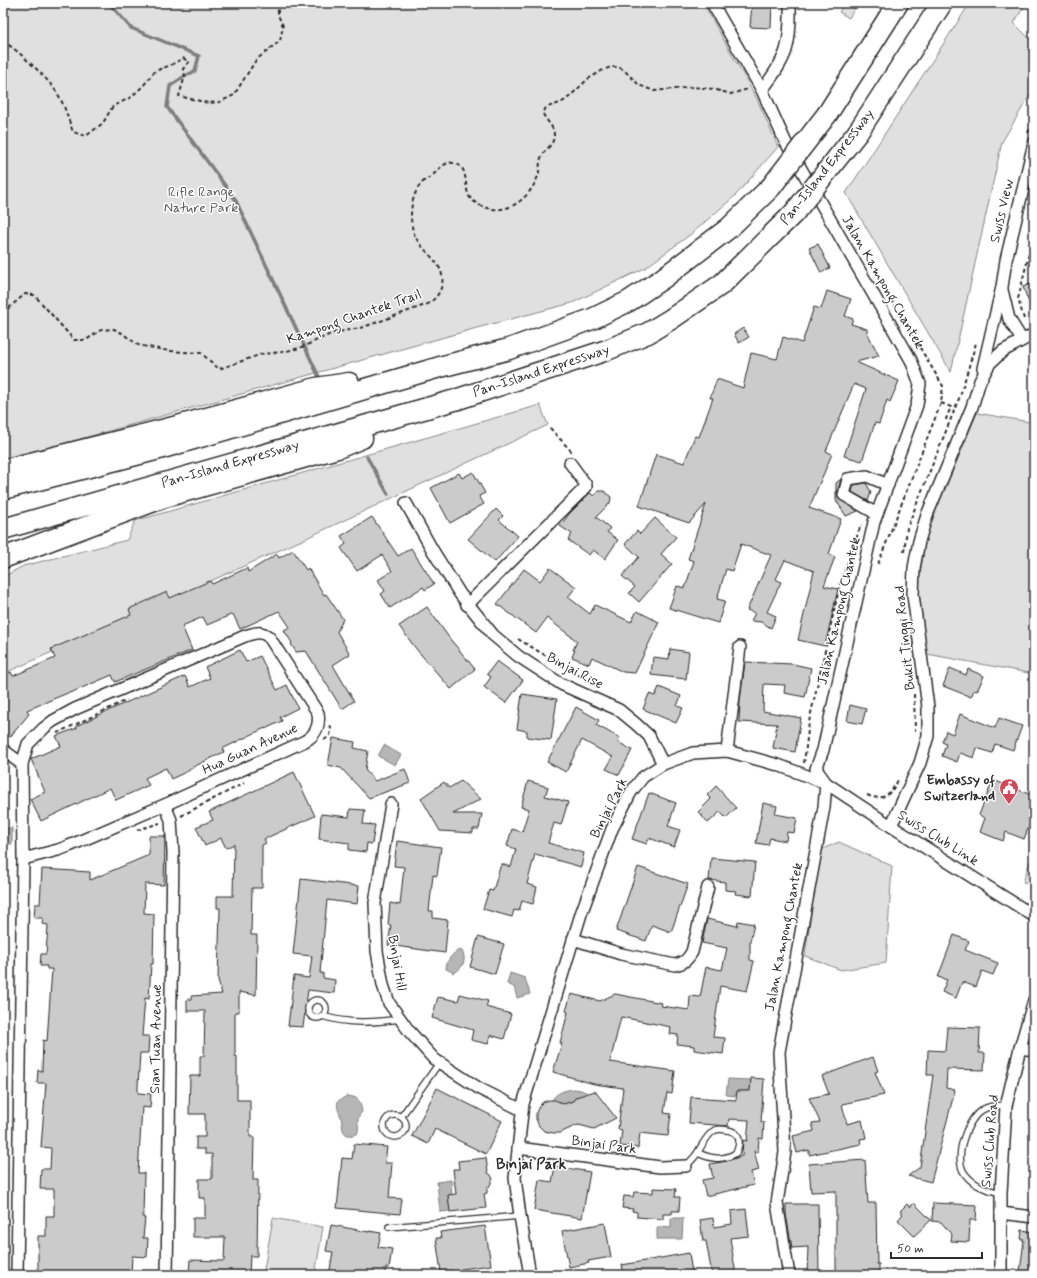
<svg xmlns="http://www.w3.org/2000/svg" width="1037" height="1278" font-family="Mynerve,sans-serif">
  <style>
    .green { fill: #e0e0e0; stroke: #868686 }
    .water { fill: #b6b6b6; stroke: #7e7e7e }
    .lines { fill: none; stroke-linecap: round; stroke-linejoin: round }
    .stream { stroke: #7e7e7e; stroke-width: 3.5 }
    .building { fill: #cbcbcb; stroke: #2b2b2b }
    .lane-casing { stroke: #2b2b2b; stroke-width: 8 }
    .street-casing { stroke: #2b2b2b; stroke-width: 14 }
    .highway-casing { stroke: #2b2b2b; stroke-width: 23 }
    .path { stroke: #2b2b2b; stroke-width: 2; stroke-dasharray: 4 3; stroke-linecap: butt }
    .lane { stroke: #fff; stroke-width: 5.5 }
    .street { stroke: #fff; stroke-width: 11 }
    .highway { stroke: #fff; stroke-width: 20 }
    .highway-bridge-casing { stroke: #2b2b2b; stroke-width: 23; stroke-linecap: butt }
    .highway-bridge { stroke: #fff; stroke-width: 20 }
    .labels { text-anchor: middle; dominant-baseline: central; stroke-width: 3; stroke-linejoin: round; paint-order: stroke }
    .street-label { font-size: 14px; fill: #2b2b2b; stroke: #fff }
    .park-label { font-size: 14px; fill: #585858; stroke: #fff }
    .poi-label { font-size: 14px; font-weight: bold; fill: #2b2b2b; stroke: #fff; text-anchor: end }
    .neighbourhood-label { font-size: 15px; font-weight: bold; fill: #2b2b2b; stroke: #fff }
  </style>
  <rect width="100%" height="100%" fill="#fff"/>
  <filter id="ink" filterUnits="userSpaceOnUse"><feTurbulence type="fractalNoise" baseFrequency=".025" numOctaves="2"/><feDisplacementMap in="SourceGraphic" scale="8" xChannelSelector="R" yChannelSelector="G"/><feConvolveMatrix kernelMatrix="1 2 1 2 8 2 1 2 1" color-interpolation-filters="sRGB"/></filter>
  <g filter="url(#ink)">
    <g class="green">
      <path d="M3 3H703L758 101 778 147 735 196 691 234 645 268 572 303 477 328 41 450 3 459Z"/>
      <path d="M845 3H858L849 18 839 12Z"/>
      <path d="M970 3H1026L1014 23 1034 43V88L1002 142 951 372 846 193Z"/>
      <path d="M540 405 548 425 300 541 3 674V577L23 566 127 540 135 521Z"/>
      <path d="M977 413 1030 422 1034 438V674L927 654 918 586 927 532Z"/>
      <path d="M839 842 892 866 886 963 841 970 805 956 820 850Z"/>
      <path d="M1034 850V885L1023 882Z"/>
      <path d="M273 1218 323 1227 315 1275H263Z"/>
    </g>
    <g class="water">
      <path d="M384 745 401 755 395 765 378 756Z"/>
      <rect x="3" y="828" width="9" height="16"/>
      <path d="M459 950 462 951C467 960 463 968 454 973L446 969C446 961 452 954 459 950Z"/>
      <path d="M510 973 525 978 530 994 517 998 514 987 507 984Z"/>
      <path d="M728 1079 751 1080 750 1091H737L736 1096 726 1095Z"/>
      <path d="M574 1089 581 1090 594 1096 576 1097 573 1101 564 1104 552 1100C557 1092 565 1090 574 1089Z"/>
      <path d="M347 1096C359 1097 360 1100 362 1112 354 1119 361 1126 357 1134 341 1139 343 1128 341 1117 339 1111 336 1108 338 1101Z"/>
      <path d="M451 1180 452 1195 448 1196 450 1211 440 1212 437 1182Z"/>
      <path d="M671 1218H683L682 1239H657V1227L671 1228Z"/>
    </g>
    <g class="lines">
      <g class="stream">
        <path d="M109 3 131 28 199 56 195 71 185 76 170 86 167 107 235 199 320 379"/>
        <path d="M367 457 388 494"/>
      </g>
    </g>
    <g class="building">
      <path d="M752 3H772L771 28 750 27Z"/>
      <path d="M818 244 830 268 821 273 809 248Z"/>
      <path d="M1034 282V313H1033L1023 287Z"/>
      <path d="M827 291 851 299 845 316 853 319 851 324 867 329V332L879 356 856 362 899 381 890 402 887 400 879 424 875 423 862 461 844 456 866 389 854 384 826 451 832 454 809 508 841 519 829 554 835 557 824 586 838 589 825 646 798 640 814 571 785 560 776 579 781 582 767 612 776 616 771 628 761 622 751 621 755 613 747 610 771 555 741 544 732 571 726 569 717 599 725 601 718 623 669 608 677 586 685 588 694 561 688 559 706 504 689 523 639 506 656 454 684 463 695 436 699 437 713 398H710L717 379 743 388 751 353 777 359 783 337 802 343 814 307 821 309Z"/>
      <path d="M743 328 749 337 739 343 734 334Z"/>
      <path d="M473 472 485 493 479 496 484 504 450 523 431 488 459 473 462 478Z"/>
      <path d="M841 479 837 493 838 498 858 511 846 516 836 500V483Z"/>
      <path d="M866 483 871 492 868 501 852 492 854 485Z"/>
      <path d="M598 491H604L611 497 610 503 596 517 610 528 607 532 618 540 605 559 593 550 589 555 568 540 572 534 560 526 569 514 590 493 594 496Z"/>
      <path d="M496 509 503 516 499 520 518 536 495 562 468 539Z"/>
      <path d="M372 517 398 556 411 548 434 584 425 590 423 587 390 608 381 594 385 591 378 580 392 571 382 555 357 571 341 548 346 544 341 536Z"/>
      <path d="M655 518 676 537 661 554 672 564 639 602 629 593 635 587 622 576 639 557 625 544 637 531 640 534Z"/>
      <path d="M293 550 306 570 308 568 324 595 326 594 343 619 337 632 350 654 333 665 354 701 342 709 306 651 296 652 291 644 292 643 284 630 290 627 279 611 240 629 233 614 207 625 203 617 182 626 192 650 115 682 112 675 70 693V692L27 710 29 714 10 737 3 732V676L11 672 13 676 55 658 51 649 131 615 129 609 167 592 170 598 210 581 212 584 247 568 248 572 277 554 279 558Z"/>
      <path d="M550 568 576 587 568 597 590 614 595 605 631 622 637 611 659 622 635 673 623 672 592 657 589 664 572 657 575 650H573L577 641 547 618 536 633 497 604 524 569 540 581Z"/>
      <path d="M427 607 450 639 475 669 451 689 417 650 399 626Z"/>
      <path d="M670 649 689 652 686 679 651 675 653 657 669 659Z"/>
      <path d="M240 650 246 662 260 656 277 690 287 685 298 708 280 717 282 721 265 729V728L222 749 224 752 189 769 190 770 171 779 166 768 145 778 149 785 116 800 110 788 41 821 30 799 45 792 31 759 61 746 56 736 77 728 76 726 112 709 185 676 190 687 210 678 205 667Z"/>
      <path d="M497 661 523 680 506 703 484 687 491 677 487 674Z"/>
      <path d="M745 662 793 664 811 668 805 697 784 693 785 685 764 684 763 711 801 718 795 752 773 748 777 724 739 722 740 701Z"/>
      <path d="M950 668 966 675 968 669 984 676 977 691 974 690 971 697 943 686Z"/>
      <path d="M659 687 681 696 677 706 683 708 676 723 643 709 649 694 655 696Z"/>
      <path d="M522 694 557 699 551 740 527 737V731L517 729Z"/>
      <path d="M850 705 866 709 862 724 847 721Z"/>
      <path d="M576 707 599 720 596 725 620 738 618 742 632 750 619 775 606 769 613 757 582 740 566 772 547 762Z"/>
      <path d="M960 714 995 728 999 718 1022 726 1013 750 995 744 992 753 977 748 974 758 960 753 957 762 942 756 946 744 942 742 946 731 953 734Z"/>
      <path d="M333 738 355 742 354 748 368 751 365 770 375 781 405 769 410 783 369 798 341 768 328 765Z"/>
      <path d="M294 772 315 816 264 839 266 843 262 845V888H252L251 935H257L256 995 239 992V1012H235V1056H237V1100H250V1137H254L253 1180H258L257 1256H250L249 1275H189L190 1260 224 1261 225 1237H193V1218H205V1198H199V1179H212V1154H205V1149H196V1137H205V1114H189L190 1076H200V1056H204L205 1011H187V999H192V996L222 994 218 980 220 908H217V896H233L234 844 226 848 221 838 205 846 196 827 213 820 209 812Z"/>
      <path d="M993 780 1034 796V813L1024 839 1006 832 1003 841 980 832 985 818 979 815Z"/>
      <path d="M461 781 481 799 453 814H482L479 829H473V833L440 831 421 798 444 782 449 788Z"/>
      <path d="M528 781 548 787 545 796 568 802 561 825 554 823 548 843 584 853 581 867 535 854 527 884 537 887 533 904 522 901 519 911 514 910 512 917 483 909 489 890 493 891 501 864 511 867 516 849 507 846 512 829 522 832 529 809 521 807Z"/>
      <path d="M716 786 736 808 726 818 720 812 708 823 698 812 711 799 707 795Z"/>
      <path d="M649 793 676 803 668 826 680 830 674 847 649 838 647 844 632 839Z"/>
      <path d="M763 803 777 806 775 814 797 818 794 833 787 832 786 841 770 838 768 845 756 843Z"/>
      <path d="M350 809 365 810 363 824 375 825 372 844 367 843 366 852 349 850V843L319 839 321 814 349 817Z"/>
      <path d="M149 836H165L164 885 145 884 144 913 154 914 153 964H151L149 999 145 998 142 1036H149L148 1053H140L138 1086V1093L151 1094 150 1108 142 1107 138 1173H144L143 1218H145L143 1238H148L147 1257 132 1256 131 1275H38V1236H46V1216H54V1189H40L41 1169H50L51 1148 41 1147 46 1083H37L38 1070 42 1071 43 1040 47 1041 52 969H47V966H40L41 954H46L48 925 42 924 43 918H34L35 904H40L42 869 90 872V880L149 855Z"/>
      <path d="M397 841 441 847 437 876 433 875 429 911H433V918L448 920 445 953 388 945 391 925H388L390 903 400 905 404 867 394 866Z"/>
      <path d="M711 858 755 862 752 896 735 894 736 891 725 890V882L709 880Z"/>
      <path d="M638 867 688 884 671 932 652 925 646 941 616 931Z"/>
      <path d="M301 879 359 886 357 904 327 900 320 973H323V978L335 980 334 993 308 990 303 1027 288 1026 294 976 309 978 312 956 293 954Z"/>
      <path d="M707 919 737 926 738 921 754 924 750 942V960L754 961 747 991 720 986 713 1037 725 1038 723 1054 694 1050V1046L677 1044 678 1035 670 1034 671 1027 621 1017 610 1062 675 1071 672 1094 667 1093 664 1113 671 1114 668 1136 640 1133 638 1148 620 1146 622 1130 618 1129 623 1088 594 1084 553 1072 562 1043H560L568 1012 566 1011 571 994 600 1001 615 994 662 1003 661 1006 689 1010 690 996 700 997 706 967 722 970 727 948 702 943Z"/>
      <path d="M954 935 969 941 965 950 998 963 993 975 982 971 976 987 962 982 956 998 942 992 947 980 938 977Z"/>
      <path d="M478 937 504 944 495 974 470 967Z"/>
      <path d="M460 994 488 1001 486 1007 511 1014 504 1039 490 1035 488 1044 471 1040 473 1030 432 1018 438 997 458 1001Z"/>
      <path d="M947 1027 980 1028 979 1053H985L984 1070 947 1069 946 1088 955 1090 931 1182 908 1176 920 1167 933 1075H927L928 1050 945 1051Z"/>
      <path d="M873 1057 878 1071 875 1072 884 1095 842 1104 847 1124 862 1120 866 1138 860 1139 861 1144 809 1155V1150L797 1153 793 1136 814 1131 812 1123 820 1122 809 1098 829 1094 822 1076Z"/>
      <path d="M751 1078 764 1079 761 1122H764L763 1139 759 1138 758 1152 754 1151 759 1170 751 1172 754 1185 706 1196 702 1180 713 1178 710 1164 727 1161 742 1156 743 1140 747 1141 749 1120 729 1119 728 1126 689 1123 691 1097 736 1100 737 1091H750Z"/>
      <path d="M437 1088 502 1121 486 1154 435 1129 428 1144 412 1136Z"/>
      <path d="M595 1091 616 1118 594 1129 579 1125 575 1126 560 1133H554L544 1131 539 1126 536 1119V1113L539 1106 543 1102 549 1100H555L564 1104 573 1101 576 1097Z"/>
      <path d="M354 1144 387 1147 385 1163H392L389 1198 402 1199 400 1214 337 1208 342 1158 352 1159Z"/>
      <path d="M486 1158 488 1173 491 1175 493 1179 489 1187H487V1193L484 1194 486 1208 450 1212 448 1195 456 1194 453 1169H459L458 1161Z"/>
      <path d="M865 1160 868 1203H876L877 1264H879V1275H836V1191L811 1192 809 1164Z"/>
      <path d="M555 1166 590 1172 582 1218 534 1210 539 1180 552 1182Z"/>
      <path d="M653 1188 676 1189 675 1197H680L679 1211H672V1214H663V1219L637 1217V1212L632 1211 633 1209 622 1208 624 1196 633 1197 634 1192 653 1193Z"/>
      <path d="M914 1203 931 1220 914 1236 898 1220 903 1214 900 1211 907 1204 910 1207Z"/>
      <path d="M933 1203 977 1205 976 1220H970L969 1242 951 1241 952 1235 941 1222 932 1221Z"/>
      <path d="M786 1204H818L819 1275H807L808 1247 792 1248 786 1214Z"/>
      <path d="M746 1209 749 1236 730 1238 736 1275H712L706 1241H703L700 1220 713 1218 714 1227 732 1224 731 1211Z"/>
      <path d="M605 1223 611 1257 588 1261 589 1263 569 1267 562 1231Z"/>
      <path d="M331 1225 369 1232V1231L381 1233 378 1247 392 1249 389 1268H386L384 1275H329L333 1252 326 1251Z"/>
      <path d="M485 1226 491 1265 461 1269 462 1272 451 1274V1270L441 1272 436 1238H441L440 1232Z"/>
      <path d="M1022 1230 1034 1232V1274L1020 1272 1024 1240H1021Z"/>
      <path d="M689 1253 692 1273 683 1275H624L622 1265Z"/>
    </g>
    <g class="lines">
      <defs>
        <g id="lane">
          <circle cx="317" cy="1009" r="9"/>
          <path d="M322 1016C349 1024 372 1023 400 1019"/>
          <circle cx="395" cy="1126" r="11"/>
          <path d="M401 1117 439 1063"/>
          <path d="M686 1166C689 1163 693 1159 696 1155 701 1148 706 1135 715 1130 718 1129 723 1129 727 1130 741 1132 741 1142 736 1153 723 1161 711 1159 698 1153"/>
          <path d="M1001 1193C988 1190 974 1186 965 1174 953 1159 966 1120 982 1110 989 1106 998 1105 1006 1106"/>
          <path d="M389 1227 520 1216"/>
        </g>
        <g id="street">
          <path d="M712 3 762 90 785 141 911 360 920 384 917 405 874 522 823 750 816 769 826 783 824 807 779 1052 785 1152 777 1203 789 1275"/>
          <path d="M762 90C788 57 791 45 790 3"/>
          <path d="M1002 290 1009 319 1022 340"/>
          <path d="M983 368 1002 287 1006 260 1034 143"/>
          <path d="M406 503 433 551 460 594 493 635 518 656 561 684 619 710 636 724 649 736 663 764"/>
          <path d="M877 514 844 495 848 479 867 476 888 485"/>
          <path d="M467 605 586 487V485L570 463"/>
          <path d="M3 750 22 764"/>
          <path d="M727 751 740 647"/>
          <path d="M391 804 375 903 377 951 383 985 389 1003 409 1031 434 1059 480 1089 522 1110"/>
          <path d="M165 805 171 820 173 853 167 1275"/>
          <path d="M891 826 920 763 928 736V707L913 595 914 568 919 541 927 515 972 407 980 381 990 363 1003 351 1034 334"/>
          <path d="M573 939 621 954 675 965C684 963 687 960 692 952L708 887"/>
          <path d="M1020 1048 1034 1050"/>
          <path d="M518 1148 660 1167 686 1166"/>
          <path d="M1001 1213 1034 1217"/>
          <path d="M17 1275 23 859 22 764 28 744 44 728 53 721 75 709 245 636C255 633 260 630 269 637L318 713C320 725 316 735 305 741L169 803 69 846 58 850 23 859"/>
          <path d="M530 1275 520 1216 515 1178 523 1104 581 914 612 829 631 792 643 777 663 764 693 753 727 751 778 765 826 783 891 826 1034 916"/>
          <path d="M1001 1275V1193L1006 1106 1020 1048 1034 1000"/>
        </g>
        <g id="highway">
          <path d="M828 113 898 3"/>
          <path d="M858 132 942 3"/>
          <path d="M3 470 174 427 316 388 349 383"/>
          <path d="M3 489 163 448 440 367 509 349 592 319 629 301 662 279 729 228 771 187"/>
          <path d="M3 529 455 400 607 350 648 333 671 319 722 284 794 213"/>
          <path d="M3 558 165 497 338 448 362 438"/>
        </g>
      </defs>
      <use href="#lane" class="lane-casing"/>
      <use href="#street" class="street-casing"/>
      <use href="#highway" class="highway-casing"/>
      <g class="path">
        <path d="M3 41C19 51 54 83 61 100 66 110 69 121 73 132L86 136 103 123 113 106 130 98 143 86 155 71 171 65 183 58 189 62 183 69 185 76 179 96 208 103 220 102 234 95 256 60 280 41 283 26 278 15V3"/>
        <path d="M1028 133 1034 118"/>
        <path d="M3 313 25 294 34 295 37 298 74 340H86L101 330 114 329 122 333 138 345 169 351 201 353 219 369 262 354 282 352 300 348 333 333 360 328 375 323 428 304C435 299 440 293 442 285 446 263 423 253 415 236 408 221 410 194 423 182 426 179 430 178 433 175 437 171 440 167 444 165 447 163 449 162 453 163 471 166 462 188 471 199 474 202 479 205 484 207 508 216 530 198 538 176 540 170 539 164 541 158 544 149 554 146 554 135 554 126 546 121 543 114L546 107 555 105 566 100 588 79 603 70 611 67H619L626 72 639 85 654 91 693 87 713 89 731 94 748 89"/>
        <path d="M1024 319 1018 299 1034 233"/>
        <path d="M941 403 951 407 946 419 950 420"/>
        <path d="M550 428 572 452"/>
        <path d="M904 552 907 528 960 396 976 343"/>
        <path d="M878 564 941 403 943 386 887 293"/>
        <path d="M518 639 600 688"/>
        <path d="M914 694 915 731"/>
        <path d="M57 733 127 700"/>
        <path d="M324 740 330 736 331 728 330 724"/>
        <path d="M804 763 809 722 840 584 861 525"/>
        <path d="M867 795C883 802 891 794 898 780"/>
        <path d="M181 816 244 783"/>
        <path d="M137 830 160 823"/>
      </g>
      <use href="#lane" class="lane"/>
      <use href="#street" class="street"/>
      <use href="#highway" class="highway"/>
      <defs>
        <g id="highway-bridge">
          <path d="M771 187 828 113"/>
          <path d="M794 213 858 132"/>
        </g>
      </defs>
      <use href="#highway-bridge" class="highway-bridge-casing"/>
      <use href="#highway-bridge" class="highway-bridge"/>
    </g>
  </g>
  <defs>
    <symbol id="civic-pin" viewBox="-11 -11 22 30"><path d="M0 17L-7.5 6A9.5 9.5 0 1 1 7.5 6Z" fill="#d1495b" stroke="#fff"/><path d="M-.6-6.5H3V-4.5H.6V-3L4-1V1h2V6H-6V1h2V-1L-.6-3ZM-1.2 2.5V6h2.4V2.5Z" fill="#fff"/></symbol>
  </defs>
  <g fill-rule="evenodd">
    <use href="#civic-pin" x="998" y="777" width="22" height="30"/>
  </g>
  <g class="labels">
    <g class="street-label">
      <text transform="translate(827 167) rotate(-52)">Pan-Island Expressway</text>
      <text transform="translate(1002 211) rotate(-77)">Swiss View</text>
      <text transform="translate(883 282) rotate(60)">Jalan Kampong Chantek</text>
      <text transform="translate(354 317) rotate(-19)">Kampong Chantek Trail</text>
      <text transform="translate(541 371) rotate(-18)">Pan-Island Expressway</text>
      <text transform="translate(230 464) rotate(-16)">Pan-Island Expressway</text>
      <text transform="translate(839 611) rotate(-77)">Jalan Kampong Chantek</text>
      <text transform="translate(905 638) rotate(-96)">Bukit Tinggi Road</text>
      <text transform="translate(575 671) rotate(28)">Binjai Rise</text>
      <text transform="translate(250 749) rotate(-25)">Hua Guan Avenue</text>
      <text transform="translate(609 808) rotate(-63)">Binjai Park</text>
      <text transform="translate(938 838) rotate(32)">Swiss Club Link</text>
      <text transform="translate(784 937) rotate(-79)">Jalan Kampong Chantek</text>
      <text transform="translate(397 963) rotate(80)">Binjai Hill</text>
      <text transform="translate(156 1039) rotate(-89)">Sian Tuan Avenue</text>
      <text transform="translate(990 1141) rotate(-85)">Swiss Club Road</text>
      <text transform="translate(604 1145) rotate(8)">Binjai Park</text>
    </g>
    <g class="park-label">
      <text x="201" y="192">Rifle Range<tspan x="201" dy="16">Nature Park</tspan></text>
    </g>
    <g class="poi-label">
      <text x="995" y="780">Embassy of<tspan x="995" dy="16">Switzerland</tspan></text>
    </g>
    <g class="neighbourhood-label">
      <text x="531" y="1165">Binjai Park</text>
    </g>
  </g>
  <rect width="1037" height="1278" fill="none" stroke="#fff" stroke-width="16"/>
  <rect x="8" y="8" width="1021" height="1262" fill="none" stroke="#2b2b2b" stroke-width="1.5" filter="url(#ink)"/>
  <path d="M891 1252v6h91v-6" fill="none" stroke="#2b2b2b" stroke-width="2"/>
  <text x="897" y="1252" font-size="12" fill="#2b2b2b" stroke="#ffffff" stroke-width="3" paint-order="stroke">50 m</text>
</svg>
